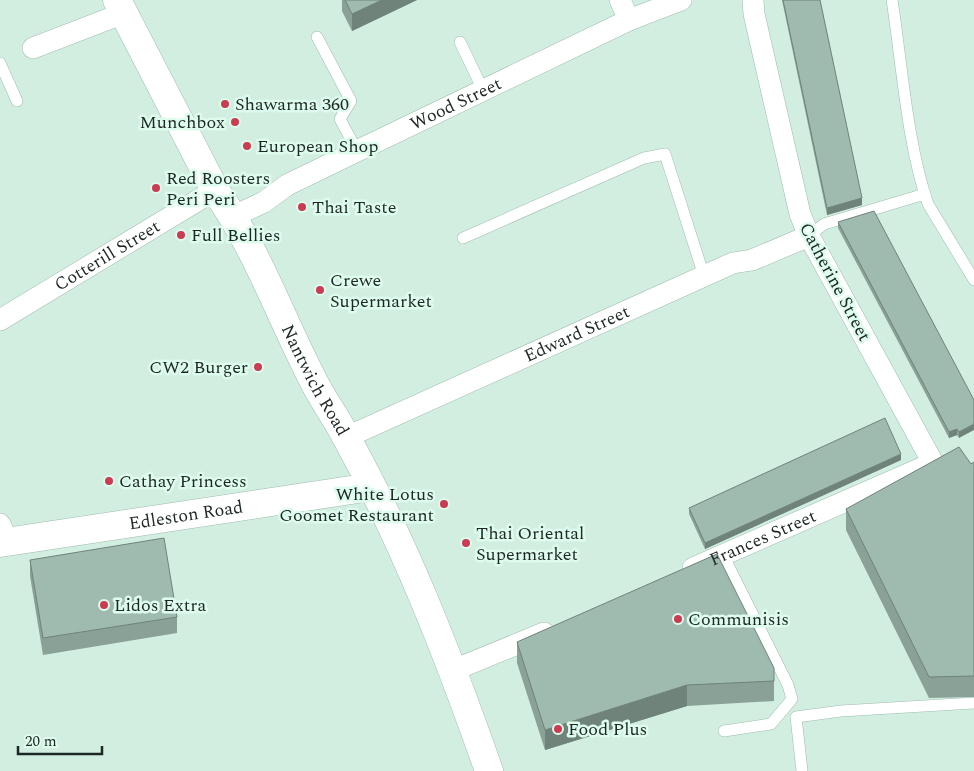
<svg xmlns="http://www.w3.org/2000/svg" width="974" height="771" font-family="Spectral,serif">
  <style>
    .lines { fill: none; stroke-linecap: round; stroke-linejoin: round }
    .service-casing { stroke: #9fbcaf; stroke-width: 12 }
    .minor-casing { stroke: #9fbcaf; stroke-width: 22 }
    .primary-casing { stroke: #9fbcaf; stroke-width: 29 }
    .service { stroke: #fff; stroke-width: 11 }
    .minor { stroke: #fff; stroke-width: 21 }
    .primary { stroke: #fff; stroke-width: 28 }
    .wall { fill: #89a196 }
    .shaded-wall { fill: #6f837a }
    .building { fill: #9fbbaf; stroke: #6f837a }
    .poi-dot { fill: #cb3b51; stroke: #defcee; stroke-width: 2 }
    .labels { text-anchor: middle; dominant-baseline: central; stroke-width: 5; stroke-linejoin: round; paint-order: stroke }
    .poi-label { font-size: 18px; fill: #1d2824; stroke: #defcee; text-anchor: start }
    .street-label { font-size: 18px; fill: #1d2824; stroke: #defcee }
  </style>
  <rect width="100%" height="100%" fill="#d1eee1"/>
  <g class="lines">
    <defs>
      <g id="service">
        <path d="M892 0C902 64 907 144 928 204L974 280"/>
        <path d="M317 37 351 101 340 119 357 151"/>
        <path d="M460 42 483 90"/>
        <path d="M0 63 17 101"/>
        <path d="M809 236 824 224 925 194"/>
        <path d="M463 238 644 158 665 154 704 276"/>
        <path d="M723 555 788 685 792 699 771 724 724 731"/>
        <path d="M802 771 796 717 841 711 974 703"/>
      </g>
      <g id="minor">
        <path d="M620 0 629 20"/>
        <path d="M33 48 124 13"/>
        <path id="s1" d="M234 216 264 202 287 185 357 151 629 20 681 0"/>
        <path id="s2" d="M0 320 215 190"/>
        <path id="s3" d="M347 437 733 263 752 260 809 236"/>
        <path d="M0 524 8 542"/>
        <path id="s4" d="M693 568 933 463 809 236 800 214 754 14 753 0"/>
        <path d="M454 670 544 633"/>
      </g>
      <g id="primary">
        <path id="s5" d="M117 0 215 190C256 247 280 316 312 378 322 399 336 417 346 437 405 543 449 657 489 771"/>
        <path id="s6" d="M0 543 371 487"/>
      </g>
    </defs>
    <use href="#service" class="service-casing"/>
    <use href="#minor" class="minor-casing"/>
    <use href="#primary" class="primary-casing"/>
    <use href="#service" class="service"/>
    <use href="#minor" class="minor"/>
    <use href="#primary" class="primary"/>
  </g>
  <g class="wall">
    <path d="M342 0H417L352 31 342 11Z"/>
    <path d="M782 0H820L862 205 827 215Z"/>
    <path d="M838 222 974 400 959 438 957 435 949 438 838 228Z"/>
    <path d="M901 460 705 549 689 514V508Z"/>
    <path d="M974 462V697L929 698 846 530V509L971 464Z"/>
    <path d="M30 560 177 617V633L43 655 30 576Z"/>
    <path d="M517 642 774 668V701L687 706 545 750 517 663Z"/>
  </g>
  <g class="shaded-wall">
    <path d="M382 0H417L352 31V14Z"/>
    <path d="M862 198V205L827 215V208Z"/>
    <path d="M974 424V430L959 438V432Z"/>
    <path d="M957 429V435L949 438V432Z"/>
    <path d="M901 454V460L705 549V543Z"/>
    <path d="M687 685V706L545 750V730Z"/>
  </g>
  <g class="building">
    <path d="M345 0H382L352 14Z"/>
    <path d="M783 0H820L862 198 827 208Z"/>
    <path d="M874 211 974 400V424L959 432 957 429 949 432 838 222Z"/>
    <path d="M885 418 901 454 705 543 689 508Z"/>
    <path d="M959 447 971 464 974 462V676L929 677 846 509Z"/>
    <path d="M164 538 177 617 43 638 30 560Z"/>
    <path d="M717 554 774 668V681L687 685 545 730 517 642Z"/>
  </g>
  <g class="poi-dot">
    <circle cx="225" cy="104" r="5"/>
    <circle cx="235" cy="122" r="5"/>
    <circle cx="247" cy="146" r="5"/>
    <circle cx="156" cy="188" r="5"/>
    <circle cx="302" cy="207" r="5"/>
    <circle cx="181" cy="235" r="5"/>
    <circle cx="320" cy="290" r="5"/>
    <circle cx="258" cy="367" r="5"/>
    <circle cx="109" cy="481" r="5"/>
    <circle cx="444" cy="504" r="5"/>
    <circle cx="466" cy="543" r="5"/>
    <circle cx="104" cy="605" r="5"/>
    <circle cx="678" cy="619" r="5"/>
    <circle cx="558" cy="729" r="5"/>
  </g>
  <g class="labels">
    <g class="poi-label">
      <text x="235" y="104">Shawarma 360</text>
      <text x="225" y="122" text-anchor="end">Munchbox</text>
      <text x="257" y="146">European Shop</text>
      <text x="166" y="178">Red Roosters<tspan x="166" dy="21">Peri Peri</tspan></text>
      <text x="312" y="207">Thai Taste</text>
      <text x="191" y="235">Full Bellies</text>
      <text x="330" y="280">Crewe<tspan x="330" dy="21">Supermarket</tspan></text>
      <text x="248" y="367" text-anchor="end">CW2 Burger</text>
      <text x="119" y="481">Cathay Princess</text>
      <text x="434" y="494" text-anchor="end">White Lotus<tspan x="434" dy="21">Goomet Restaurant</tspan></text>
      <text x="476" y="533">Thai Oriental<tspan x="476" dy="21">Supermarket</tspan></text>
      <text x="114" y="605">Lidos Extra</text>
      <text x="688" y="619">Communisis</text>
      <text x="568" y="729">Food Plus</text>
    </g>
    <g class="street-label">
      <text stroke="none"><textPath href="#s1" startOffset="249">Wood Street</textPath></text>
      <text stroke="none"><textPath href="#s2" startOffset="125">Cotterill Street</textPath></text>
      <text transform="translate(835 282) rotate(62)">Catherine Street</text>
      <text stroke="none"><textPath href="#s3" startOffset="252">Edward Street</textPath></text>
      <text stroke="none"><textPath href="#s5" startOffset="429">Nantwich Road</textPath></text>
      <text stroke="none"><textPath href="#s6" startOffset="188">Edleston Road</textPath></text>
      <text stroke="none"><textPath href="#s4" startOffset="76">Frances Street</textPath></text>
    </g>
  </g>
  <path d="M18 746v8h84v-8" fill="none" stroke="#1d2824" stroke-width="2.5"/>
  <text x="25" y="746" font-size="15" fill="#1d2824" stroke="#defcee" stroke-width="4" paint-order="stroke">20 m</text>
</svg>
